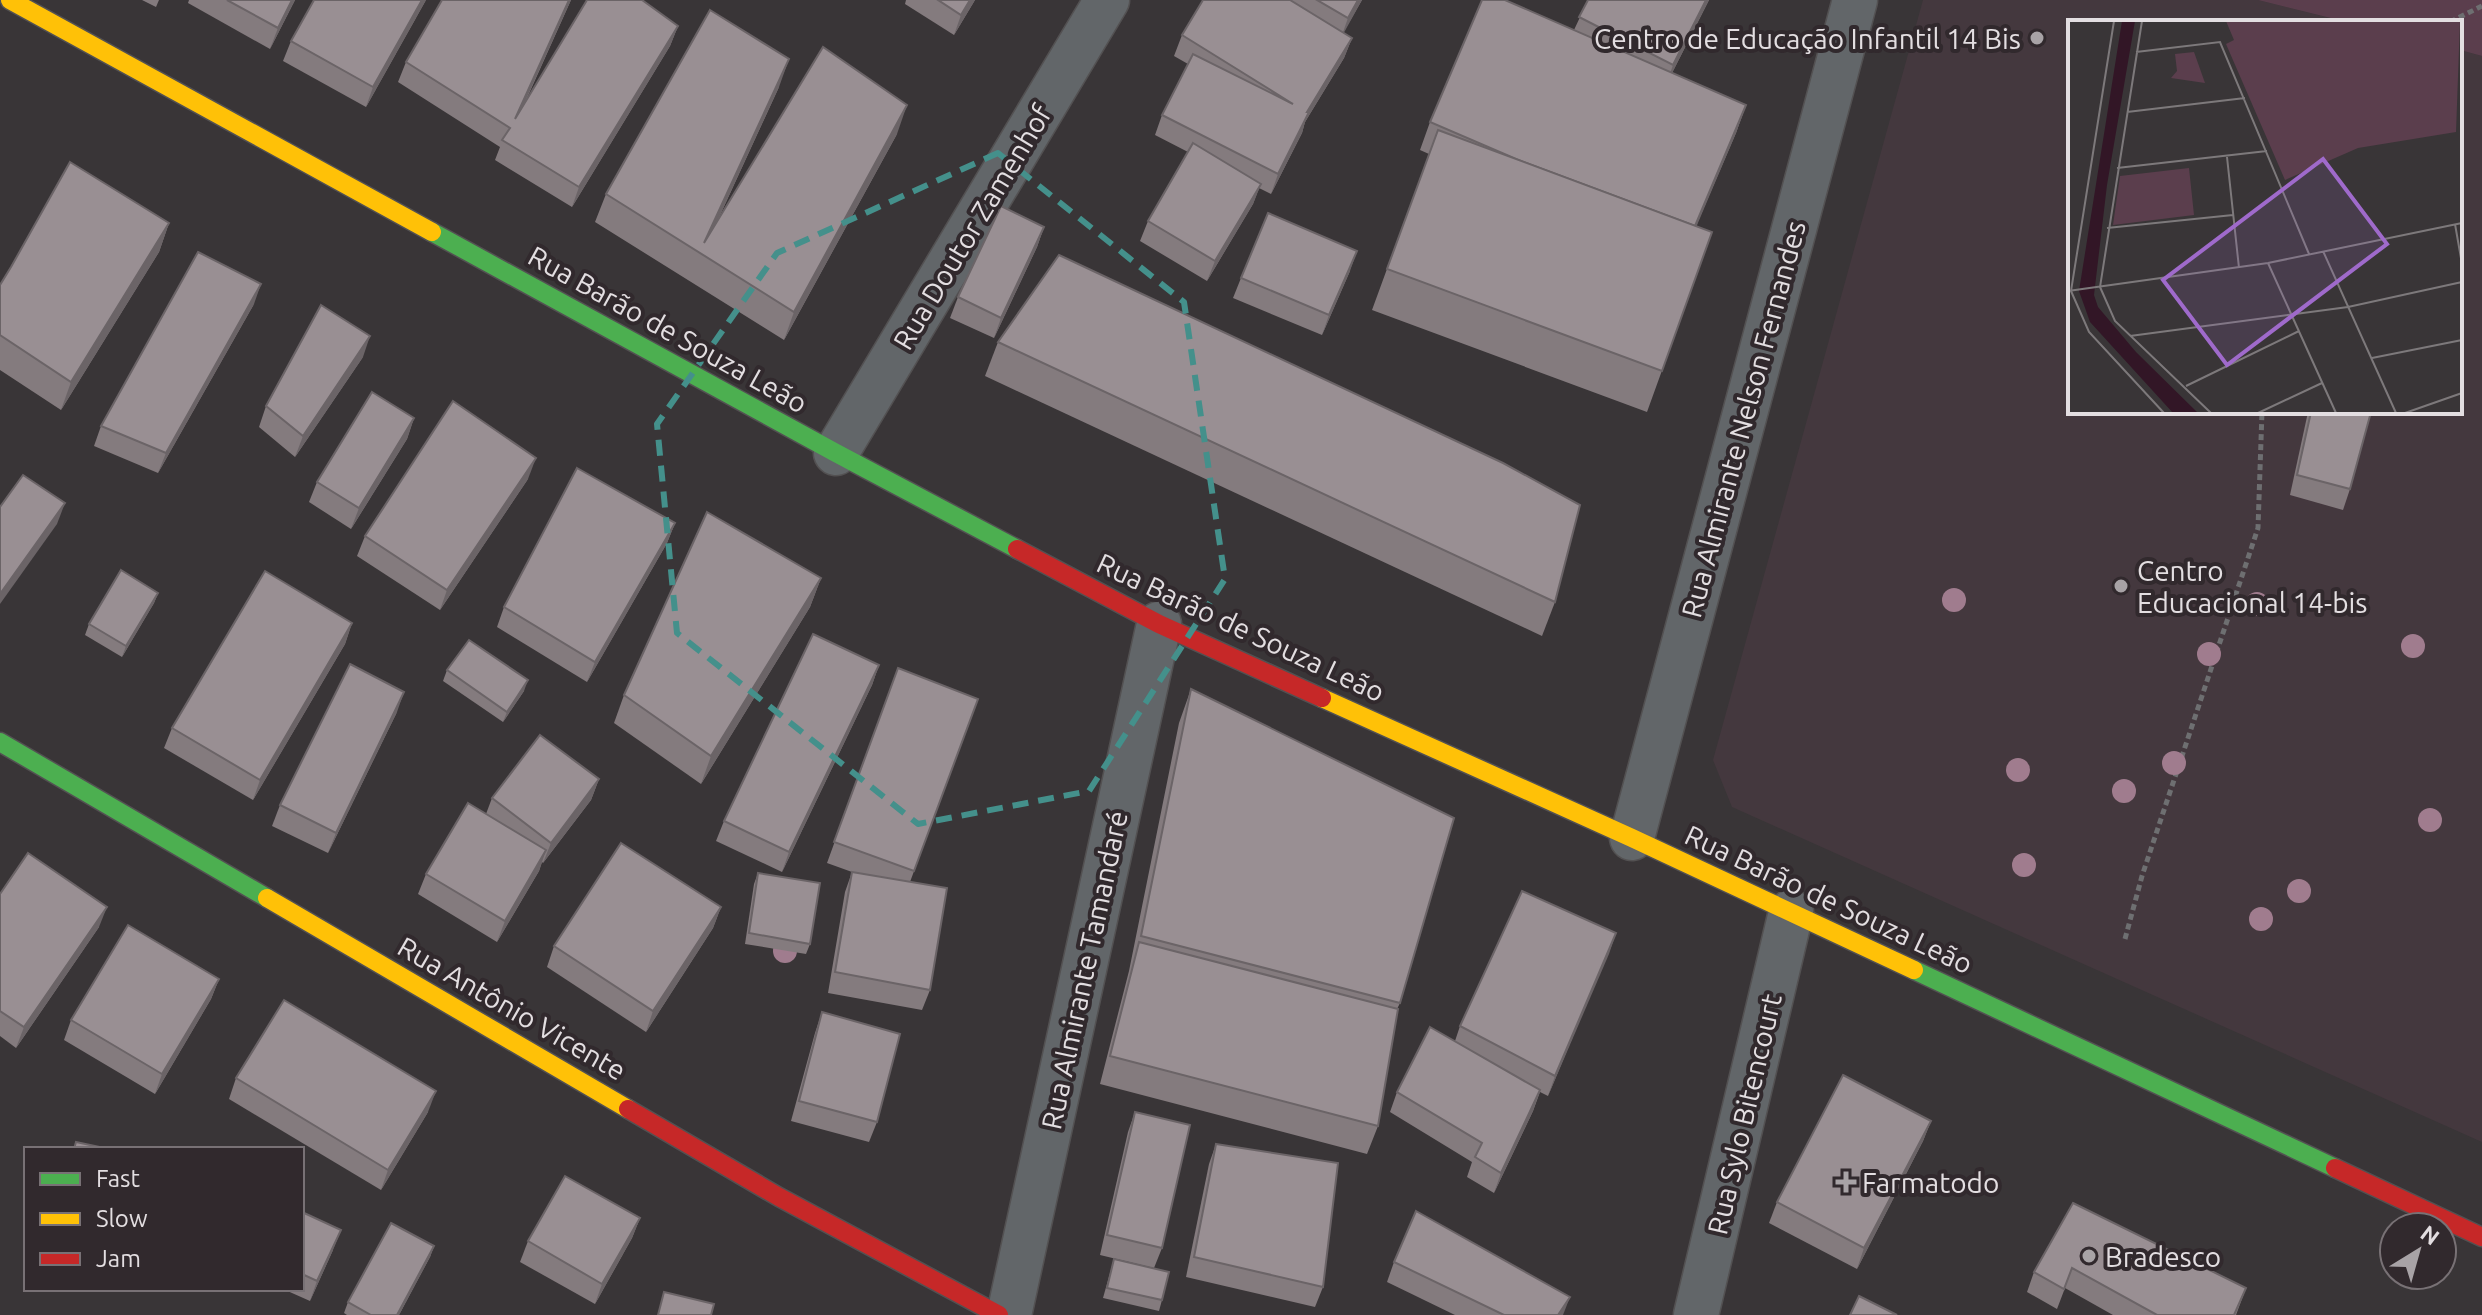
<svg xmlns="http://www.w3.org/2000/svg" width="2482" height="1315" font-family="Ubuntu,sans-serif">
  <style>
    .built { fill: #44383e }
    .green { fill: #5b3e4d }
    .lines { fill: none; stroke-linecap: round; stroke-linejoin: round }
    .street-casing { stroke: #535152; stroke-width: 47 }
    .fast-casing { stroke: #535152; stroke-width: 21 }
    .slow-casing { stroke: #535152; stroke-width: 21 }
    .jam-casing { stroke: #535152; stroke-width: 21 }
    .path { stroke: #6e6f71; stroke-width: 5; stroke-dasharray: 6 4; stroke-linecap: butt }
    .street { stroke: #626669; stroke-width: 44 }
    .fast { stroke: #4caf50; stroke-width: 18 }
    .slow { stroke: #ffc107; stroke-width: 18 }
    .jam { stroke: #c62828; stroke-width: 18 }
    .tree { fill: #a07c8e }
    .wall { fill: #847b7e }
    .shaded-wall { fill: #6b6467 }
    .building { fill: #998f93; stroke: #6b6467; stroke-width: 2 }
    .marked { fill: none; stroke: #44908b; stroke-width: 6; stroke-dasharray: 16 10; stroke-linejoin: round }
    .poi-dot { fill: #a8a3a6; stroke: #31292d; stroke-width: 3 }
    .labels { text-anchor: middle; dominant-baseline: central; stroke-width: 8; stroke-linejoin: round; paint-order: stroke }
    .poi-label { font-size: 28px; fill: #e3dee1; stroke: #31292d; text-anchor: start }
    .street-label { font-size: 28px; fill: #e3dee1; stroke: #31292d }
    .inset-road { fill: none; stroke: #7d797b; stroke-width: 2 }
    .view { fill: #9f6acb; fill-opacity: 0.15; stroke: #9f6acb; stroke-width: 4 }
    .inset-edge { fill: none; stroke: #e3dee1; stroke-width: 4 }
  </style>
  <rect width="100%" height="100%" fill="#393537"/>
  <path class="built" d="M1923 0H2258L2347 22H2070V412H2460V50L2482 56V1142L1732 807 1713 760Z"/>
  <path class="green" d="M2258 0H2482V56L2460 50V22H2347Z"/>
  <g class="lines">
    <defs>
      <g id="street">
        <path d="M836 453 1107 0"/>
        <path d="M1632 838 1855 0"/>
        <path d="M1009 1315 1159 624"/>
        <path d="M1696 1315 1791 912"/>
      </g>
      <g id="fast">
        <path d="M432 232 836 453 1017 549"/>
        <path d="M0 742 267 898"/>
        <path d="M1914 970 2335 1168"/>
      </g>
      <g id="slow">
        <path d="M10 0 432 232"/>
        <path d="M1322 698 1632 838 1914 970"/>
        <path d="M267 898 628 1109"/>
      </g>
      <g id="jam">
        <path d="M1017 549 1159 624 1322 698"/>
        <path d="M628 1109 779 1197 999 1315"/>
        <path d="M2335 1168 2482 1237"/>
      </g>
    </defs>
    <use href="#street" class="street-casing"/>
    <use href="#fast" class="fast-casing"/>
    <use href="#slow" class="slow-casing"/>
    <use href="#jam" class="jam-casing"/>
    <g class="path">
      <path d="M2450 22 2482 6"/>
      <path d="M2125 939 2142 876 2258 528 2262 412"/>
    </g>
    <use href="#street" class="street"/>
    <use href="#fast" class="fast"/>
    <use href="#slow" class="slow"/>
    <use href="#jam" class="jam"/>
  </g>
  <g class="tree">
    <circle cx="1954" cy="600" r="12"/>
    <circle cx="2257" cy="604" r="12"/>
    <circle cx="2413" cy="646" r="12"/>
    <circle cx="2209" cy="654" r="12"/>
    <circle cx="2174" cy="763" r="12"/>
    <circle cx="2018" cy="770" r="12"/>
    <circle cx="2124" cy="791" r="12"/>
    <circle cx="2430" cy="820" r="12"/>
    <circle cx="2024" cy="865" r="12"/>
    <circle cx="2299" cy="891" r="12"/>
    <circle cx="2261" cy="919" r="12"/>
    <circle cx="785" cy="951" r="12"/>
  </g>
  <g class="wall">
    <path d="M142 0H159L156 7Z"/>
    <path d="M189 0H295L270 49 188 3Z"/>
    <path d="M426 0 366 107 283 61 291 41Z"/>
    <path d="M442 0H571L523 107 678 26 670 46 572 207 495 160 500 147 398 82 406 62Z"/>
    <path d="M906 0H975L954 35 905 4Z"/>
    <path d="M1203 0H1362L1343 33 1352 38 1344 58 1305 122 1302 133 1271 194 1259 188 1253 204 1207 281 1140 241 1148 221 1188 152 1155 135 1162 115 1188 64 1174 56 1182 35Z"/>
    <path d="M1588 0H1709L1672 73 1746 105 1736 133 1696 226 1712 232 1647 412 1372 310 1429 154 1420 150 1430 122 1574 30Z"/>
    <path d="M779 87 716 224 897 134 784 340 595 222 606 194Z"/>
    <path d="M169 223 159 252 61 410 0 370V285Z"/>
    <path d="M1044 227 1037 247 994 338 950 318 958 297Z"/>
    <path d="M1350 271 1322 335 1233 298 1241 278Z"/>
    <path d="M254 304 158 473 94 446 101 426Z"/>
    <path d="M998 342 1555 602 1542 636 985 376Z"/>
    <path d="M363 357 295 457 259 427 266 406Z"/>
    <path d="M2308 412H2371L2350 489 2343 510 2290 495Z"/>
    <path d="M414 418 407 439 351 529 309 502 317 482Z"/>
    <path d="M528 479 440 610 357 556 365 536Z"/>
    <path d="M675 523 667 543 587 682 497 627 504 607Z"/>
    <path d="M821 578 810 607 701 784 614 723 624 695Z"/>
    <path d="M158 593 154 603 122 657 85 635 89 624Z"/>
    <path d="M352 623 345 644 253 800 164 748 172 728Z"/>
    <path d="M879 665 872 685 782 872 716 841 724 821Z"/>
    <path d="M898 668 978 699 910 882 930 990 922 1010 828 993 845 892 852 872 827 863Z"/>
    <path d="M447 670 524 691 503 722 443 681Z"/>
    <path d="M1191 689 1400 1003 1397 1009 1378 1126 1367 1154 1100 1084 1129 971 1179 723Z"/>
    <path d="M397 712 328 853 272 826 280 805Z"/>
    <path d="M599 779 591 800 543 863 542 862 539 871 497 942 418 894 426 874 486 814 492 798Z"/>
    <path d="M758 873 810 944 806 954 745 944 754 884Z"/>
    <path d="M0 894 99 927 16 1048 0 1036Z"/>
    <path d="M721 907 713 928 646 1032 547 967 554 946Z"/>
    <path d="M1616 933 1548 1096 1540 1092 1533 1111 1494 1193 1467 1177 1472 1162 1390 1112 1397 1092 1455 1041 1460 1026Z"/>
    <path d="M219 979 211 999 155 1094 64 1040 71 1020Z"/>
    <path d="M822 1012 877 1122 869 1142 791 1121 815 1033Z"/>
    <path d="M236 1078 428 1112 381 1190 229 1099Z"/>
    <path d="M1135 1112 1162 1248 1154 1268 1100 1255 1128 1132Z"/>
    <path d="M1931 1121 1923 1141 1857 1269 1769 1223 1777 1202Z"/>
    <path d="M1216 1144 1323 1287 1315 1307 1186 1277 1209 1164Z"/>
    <path d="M2073 1203 2246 1288 2236 1315H2113L2065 1288 2057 1309 2027 1292 2034 1272Z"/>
    <path d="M302 1212 333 1250 310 1301 283 1289H302Z"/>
    <path d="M640 1218 632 1238 595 1304 520 1262 528 1241Z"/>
    <path d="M434 1246 430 1257 399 1315H347L344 1313 348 1302Z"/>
    <path d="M1114 1259 1162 1300 1159 1311 1103 1298Z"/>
    <path d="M1394 1262 1563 1315H1455L1387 1282Z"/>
  </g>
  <g class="shaded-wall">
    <path d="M292 0H295L270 49 278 28Z"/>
    <path d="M422 0H426L366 107 373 87Z"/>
    <path d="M569 0H571L508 139 515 119Z"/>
    <path d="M970 0H975L954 35 961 15Z"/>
    <path d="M1358 0H1362L1341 38 1348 18Z"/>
    <path d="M1706 0H1709L1666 85 1673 65Z"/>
    <path d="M678 26 670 46 572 207 579 187Z"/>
    <path d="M1352 38 1344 58 1305 122 1302 133 1271 194 1278 174 1307 112Z"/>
    <path d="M789 59 779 87 702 254 704 243Z"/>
    <path d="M907 105 897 134 784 340 794 312Z"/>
    <path d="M1746 105 1736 133 1681 263 1691 235Z"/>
    <path d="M1261 184 1253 204 1207 281 1215 261Z"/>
    <path d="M169 223 159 252 61 410 71 382Z"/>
    <path d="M1044 227 1037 247 994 338 1001 318Z"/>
    <path d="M1357 251 1350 271 1322 335 1329 315Z"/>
    <path d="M261 284 254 304 158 473 166 453Z"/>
    <path d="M370 336 363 357 295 457 303 436Z"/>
    <path d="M414 418 407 439 351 529 359 508Z"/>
    <path d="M536 458 528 479 440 610 447 590Z"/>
    <path d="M65 503 57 524 0 604V594Z"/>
    <path d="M675 523 667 543 587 682 595 662Z"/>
    <path d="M821 578 810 607 701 784 711 756Z"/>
    <path d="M158 593 154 603 122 657 126 646Z"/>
    <path d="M352 623 345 644 253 800 260 780Z"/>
    <path d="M879 665 872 685 782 872 789 852Z"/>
    <path d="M528 680 524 691 503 722 507 712Z"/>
    <path d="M404 692 397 712 328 853 336 833Z"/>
    <path d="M599 779 591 800 543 863 551 843Z"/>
    <path d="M546 850 539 871 497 942 505 921Z"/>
    <path d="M107 907 99 927 16 1048 24 1027Z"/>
    <path d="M721 907 713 928 646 1032 653 1011Z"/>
    <path d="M1616 933 1609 954 1548 1096 1555 1076Z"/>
    <path d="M219 979 211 999 155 1094 162 1074Z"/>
    <path d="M1540 1090 1533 1111 1494 1193 1501 1173Z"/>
    <path d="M436 1091 428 1112 381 1190 388 1170Z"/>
    <path d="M1931 1121 1923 1141 1857 1269 1864 1248Z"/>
    <path d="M640 1218 632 1238 595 1304 602 1284Z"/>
    <path d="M341 1230 333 1250 310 1301 317 1281Z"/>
    <path d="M434 1246 430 1257 399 1315H397Z"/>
    <path d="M1570 1297 1563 1315H1558Z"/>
  </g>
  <g class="building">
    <path d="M227 0H292L278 28Z"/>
    <path d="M314 0H422L373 87 291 41Z"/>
    <path d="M442 0H569L515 119 587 0H642L678 26 579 187 502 140 510 128 406 62Z"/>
    <path d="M938 0H970L961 15Z"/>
    <path d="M1203 0H1290L1352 38 1307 112H1309L1278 174 1162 115 1193 54 1293 104 1182 35Z"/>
    <path d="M1317 0H1358L1348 18Z"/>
    <path d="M1482 0H1505L1746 105 1695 226 1516 159 1430 122Z"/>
    <path d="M1588 0H1706L1673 65 1579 17Z"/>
    <path d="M710 10 789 59 704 243 823 47 907 105 794 312 606 194Z"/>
    <path d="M1438 130 1712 232 1662 371 1387 269Z"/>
    <path d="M1193 143 1261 184 1215 261 1148 221Z"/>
    <path d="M70 162 169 223 71 382 0 335V285L11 267Z"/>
    <path d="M1001 206 1044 227 1001 318 958 297Z"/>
    <path d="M1268 213 1357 251 1329 315 1241 278Z"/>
    <path d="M198 252 261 284 166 453 101 426Z"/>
    <path d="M1059 255 1503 463 1580 505 1555 602 998 342Z"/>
    <path d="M321 305 370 336 303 436 266 406Z"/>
    <path d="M372 392 414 418 359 508 317 482Z"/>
    <path d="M453 401 536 458 447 590 365 536Z"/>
    <path d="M2311 412H2371L2350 489 2297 475Z"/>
    <path d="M577 468 675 523 595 662 504 607Z"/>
    <path d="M23 475 65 503 0 594V507Z"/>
    <path d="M707 512 821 578 711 756 624 695Z"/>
    <path d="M121 570 158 593 126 646 89 624Z"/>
    <path d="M265 571 352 623 260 780 172 728Z"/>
    <path d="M813 634 879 665 789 852 724 821Z"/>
    <path d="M469 640 528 680 507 712 447 670Z"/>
    <path d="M350 664 404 692 336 833 280 805Z"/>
    <path d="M898 668 978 699 914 871 834 842Z"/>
    <path d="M1191 689 1454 818 1400 1003 1141 936Z"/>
    <path d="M540 735 599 779 551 843 492 798Z"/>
    <path d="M468 803 546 850 505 921 426 874Z"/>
    <path d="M621 843 721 907 653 1011 554 946Z"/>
    <path d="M28 853 107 907 24 1027 0 1011V894Z"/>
    <path d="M852 872 947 888 930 990 835 972Z"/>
    <path d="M758 873 820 883 810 944 749 933Z"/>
    <path d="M1522 891 1616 933 1555 1076 1460 1026Z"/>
    <path d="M128 925 219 979 162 1074 71 1020Z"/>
    <path d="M1139 942 1398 1009 1378 1126 1110 1056Z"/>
    <path d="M284 1000 436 1091 388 1170 236 1078Z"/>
    <path d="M822 1012 900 1034 877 1122 799 1101Z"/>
    <path d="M1430 1027 1540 1090 1501 1173 1475 1157 1482 1143 1397 1092Z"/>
    <path d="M1843 1075 1931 1121 1864 1248 1777 1202Z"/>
    <path d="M1135 1112 1190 1125 1162 1248 1107 1235Z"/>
    <path d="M76 1142 109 1149H74Z"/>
    <path d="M1216 1144 1338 1163 1323 1287 1194 1257Z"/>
    <path d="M565 1176 640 1218 602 1284 528 1241Z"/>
    <path d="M2073 1203 2246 1288 2234 1315H2157L2072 1268 2064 1289 2034 1272Z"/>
    <path d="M1416 1211 1570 1297 1558 1315H1504L1394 1262Z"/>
    <path d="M302 1212 341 1230 317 1281 302 1274Z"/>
    <path d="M391 1223 434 1246 397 1315H371L348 1302Z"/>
    <path d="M1114 1259 1169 1272 1162 1300 1107 1288Z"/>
    <path d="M664 1292 714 1304 711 1315H658Z"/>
    <path d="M1859 1296 1897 1315H1850Z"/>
  </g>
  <path class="marked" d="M998 153 1184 302 1225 579 1089 791 918 824 677 633 657 424 777 253Z"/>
  <g class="poi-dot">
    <circle cx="2037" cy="38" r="8"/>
    <circle cx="2121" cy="586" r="8"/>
    <path d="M1842 1170h8v8h8v8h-8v8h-8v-8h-8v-8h8z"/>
    <circle cx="2089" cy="1256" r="8"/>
  </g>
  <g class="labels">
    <g class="poi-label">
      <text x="2021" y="38" text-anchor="end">Centro de Educação Infantil 14 Bis</text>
      <text x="2137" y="570">Centro<tspan x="2137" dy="32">Educacional 14-bis</tspan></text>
      <text x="1862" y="1182">Farmatodo</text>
      <text x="2105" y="1256">Bradesco</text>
    </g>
    <g class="street-label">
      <text transform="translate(972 227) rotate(-59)">Rua Doutor Zamenhof</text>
      <text transform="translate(668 329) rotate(29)">Rua Barão de Souza Leão</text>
      <text transform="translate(1743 419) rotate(-75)">Rua Almirante Nelson Fernandes</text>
      <text transform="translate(1241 627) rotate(25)">Rua Barão de Souza Leão</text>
      <text transform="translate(1829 899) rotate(25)">Rua Barão de Souza Leão</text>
      <text transform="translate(1084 970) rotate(-78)">Rua Almirante Tamandaré</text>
      <text transform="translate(512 1008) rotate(30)">Rua Antônio Vicente</text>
      <text transform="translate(1744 1114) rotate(-77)">Rua Sylo Bitencourt</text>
    </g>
  </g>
  <g transform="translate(2068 20)">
    <rect width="394" height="394" fill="#393537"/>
    <path d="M158 1H392L388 112 290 128 217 160 158 24 166 20ZM126 32 137 63 103 58 109 51 107 34ZM121 148 126 195 45 205 52 156Z" fill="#5b3e4d"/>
    <path d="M54 1H67L39 165 26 275 30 287 68 332 130 393H105L22 302 11 271Z" fill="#321626"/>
    <path class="inset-road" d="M46 1 3 271 21 312 96 393M74 1 32 267 47 301 143 393M68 32 152 22 241 234M59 92 177 78M159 137 171 248M49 148 199 131M387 204 394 244M39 208 165 195M255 231 328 393M200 243 268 393M0 271 200 243 394 203M62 316 280 287 394 262M304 338 394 320M118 366 231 311M190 393 254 363M337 393 394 373"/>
    <path class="view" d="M255 139 319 224 159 345 95 260Z"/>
    <rect width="394" height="394" class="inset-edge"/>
  </g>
  <rect x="24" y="1147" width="280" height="144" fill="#31292d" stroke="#787175" stroke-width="2"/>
  <rect x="40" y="1173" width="40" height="12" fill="#4caf50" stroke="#787175" stroke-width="2"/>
  <text x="96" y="1187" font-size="24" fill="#e3dee1">Fast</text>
  <rect x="40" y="1213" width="40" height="12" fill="#ffc107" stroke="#787175" stroke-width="2"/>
  <text x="96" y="1227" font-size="24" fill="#e3dee1">Slow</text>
  <rect x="40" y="1253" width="40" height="12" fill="#c62828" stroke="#787175" stroke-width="2"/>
  <text x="96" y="1267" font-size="24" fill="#e3dee1">Jam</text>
  <g transform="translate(2418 1251) rotate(37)"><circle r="38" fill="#31292d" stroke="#787175" stroke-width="2"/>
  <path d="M0-6L14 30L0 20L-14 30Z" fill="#a8a3a6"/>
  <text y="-12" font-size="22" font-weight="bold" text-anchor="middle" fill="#e3dee1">N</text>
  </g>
</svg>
